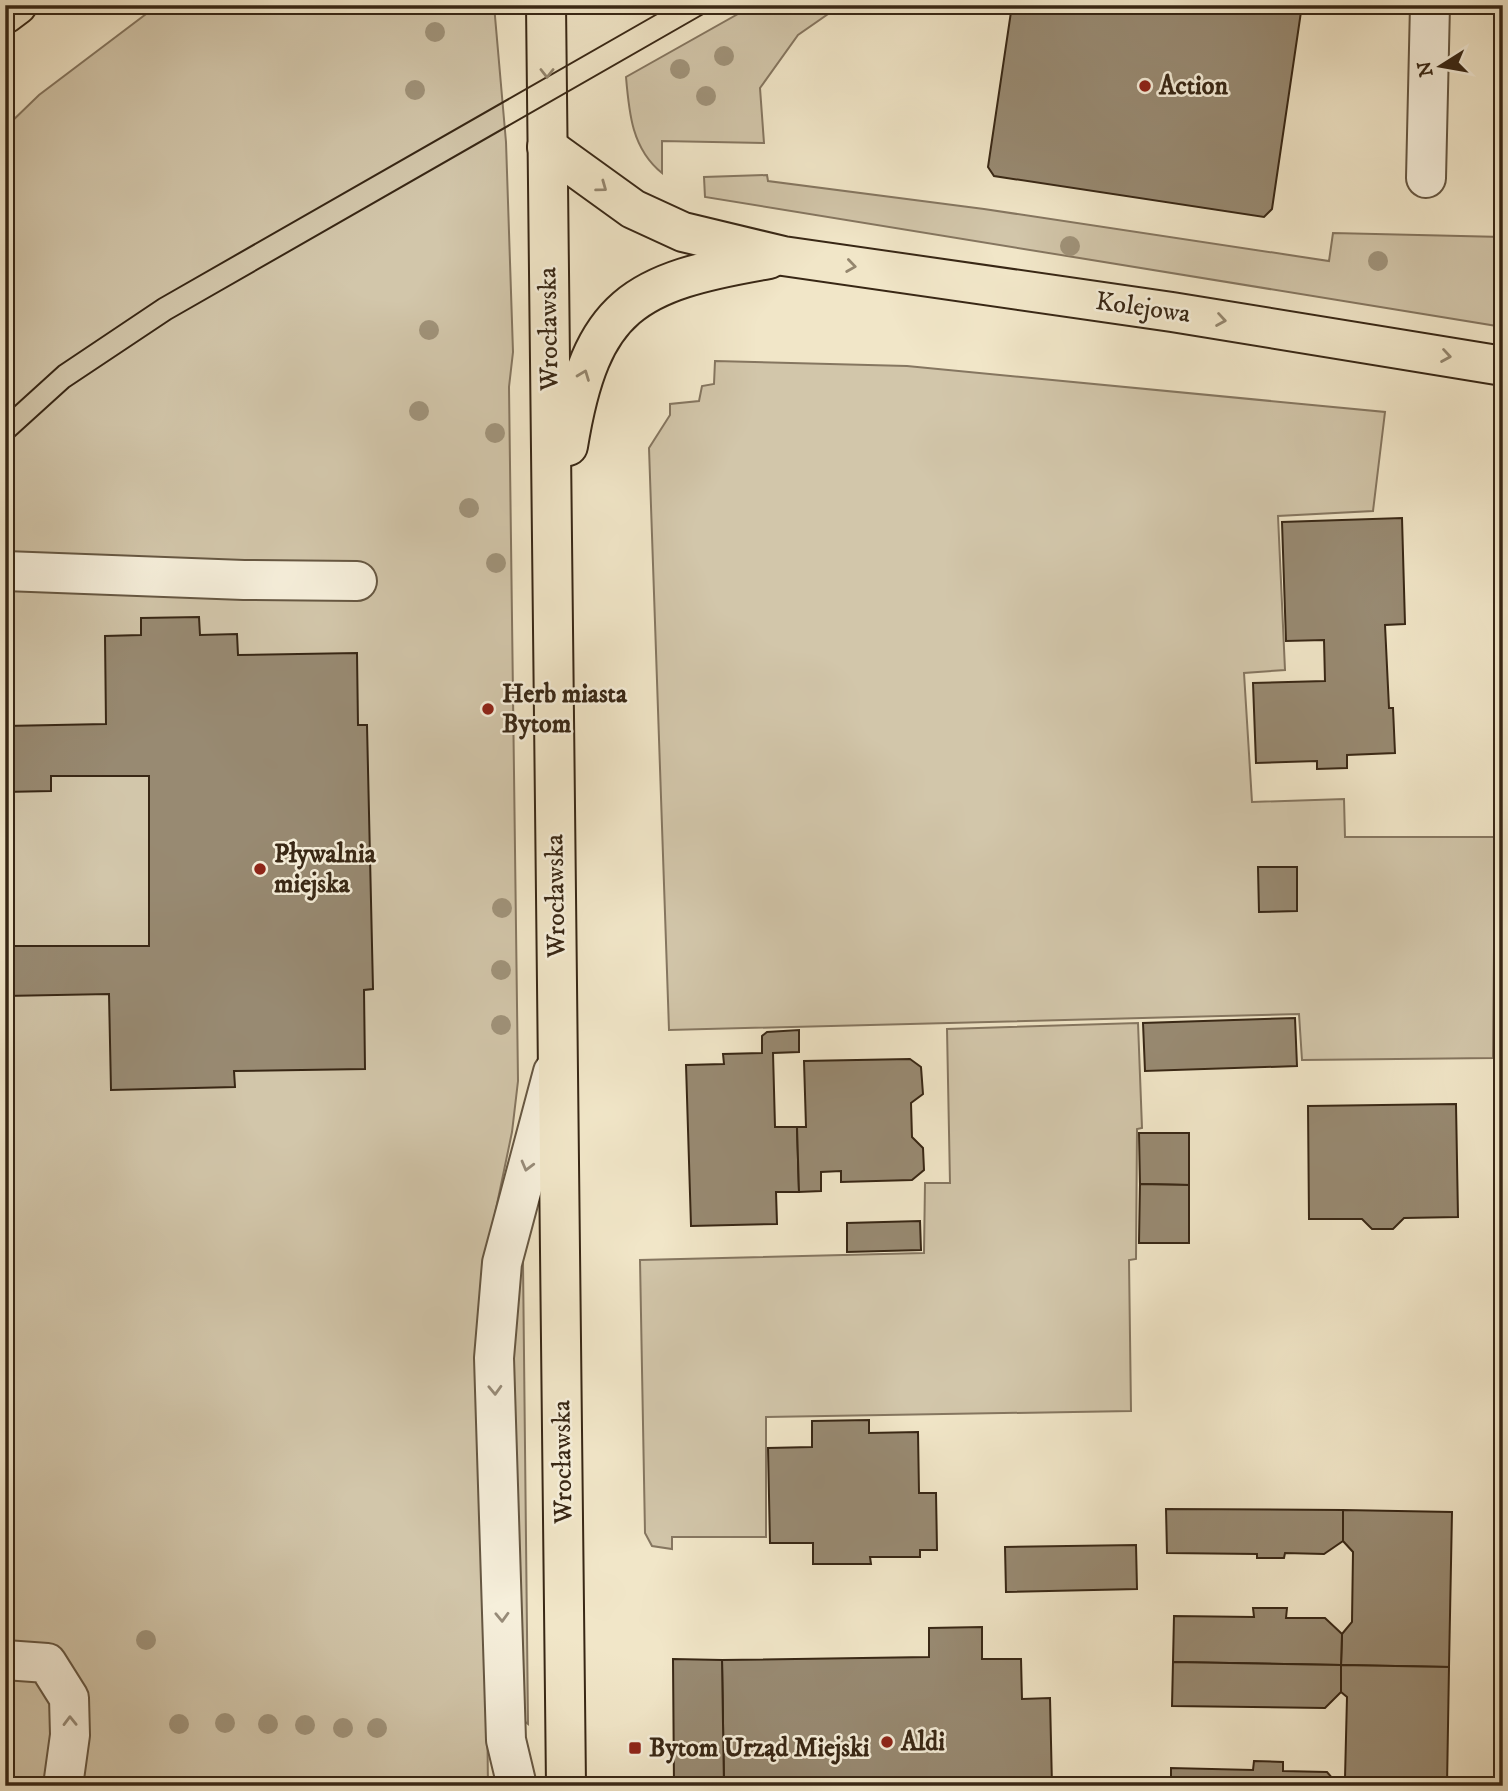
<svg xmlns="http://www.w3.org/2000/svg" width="1508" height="1791" font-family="'IM FELL DW Pica',serif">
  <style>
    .green { fill: #d2c6aa; stroke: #857660; stroke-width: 2 }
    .building { fill: #988a72; stroke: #382715; stroke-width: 2 }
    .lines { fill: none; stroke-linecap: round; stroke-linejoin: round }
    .minor-casing { stroke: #665742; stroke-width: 42 }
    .major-casing { stroke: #382715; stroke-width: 42 }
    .minor { stroke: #f6efdb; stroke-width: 38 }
    .major { stroke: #f1e6c8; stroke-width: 38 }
    .tram { stroke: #382715; stroke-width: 2 }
    .tree { fill: #a0937a }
    .oneway { stroke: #94866e }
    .oneway2 { stroke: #978b78 }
    .poi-dot { fill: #8f2418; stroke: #f6efdb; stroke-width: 2.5 }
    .labels { text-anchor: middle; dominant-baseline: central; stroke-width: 5; stroke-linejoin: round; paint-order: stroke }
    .poi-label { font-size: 26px; font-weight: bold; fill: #382715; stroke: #f6efdb; text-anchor: start }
    .street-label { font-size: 26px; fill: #382715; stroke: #f6efdb }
  </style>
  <rect width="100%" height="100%" fill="#f1e6c8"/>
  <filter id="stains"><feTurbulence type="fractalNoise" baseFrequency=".00286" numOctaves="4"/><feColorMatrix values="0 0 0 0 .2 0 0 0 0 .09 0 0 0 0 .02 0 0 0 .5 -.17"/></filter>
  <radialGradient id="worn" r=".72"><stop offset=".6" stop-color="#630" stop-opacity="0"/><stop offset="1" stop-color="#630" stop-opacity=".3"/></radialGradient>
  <g class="green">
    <path d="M158 5H494L506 142 513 352 509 387 518 1081 512 1132 482 1276 488 1786H5V128L39 95Z"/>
    <path d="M754 5H841L798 35 760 88 764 143 662 141V173C632 149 629 113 626 77Z"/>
    <path d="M767 175 768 181 984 209 1329 261 1333 233 1503 237V327L705 197 704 177Z"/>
    <path d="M715 361 907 366 1385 412 1373 511 1278 516 1285 670 1244 673 1252 802 1344 799 1345 837H1495L1493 1058 1302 1060 1299 1014 669 1030 649 448 670 415V404L699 401 702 386 714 384Z"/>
    <path d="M1138 1023 1142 1128 1137 1129 1136 1259 1129 1260 1131 1411 766 1417V1537H672V1549L652 1546 645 1533 640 1260 924 1253 925 1183H950L947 1029Z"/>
    <path d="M523 1262 528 1724 519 1717 517 1688 513 1285Z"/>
  </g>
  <g class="building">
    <path d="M1012 5H1302L1272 209 1264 217 994 176 988 167Z"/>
    <path d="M1402 518 1405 624 1385 625 1389 708H1393L1395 753 1347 755V768L1317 769V761L1256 763 1253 683 1325 681 1324 640 1286 641 1282 522Z"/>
    <path d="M199 617 200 635 237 634 238 655 357 653 358 725H367L373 989 364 990 365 1069 234 1071 235 1087 111 1090 109 994 5 996V946H149V776H51V791L5 792V726L106 724 105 636 141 635V618Z"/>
    <rect x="5" y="847" width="6" height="35"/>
    <path d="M1258 867H1297V911L1259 912Z"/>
    <path d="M1295 1018 1297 1066 1145 1071 1143 1023Z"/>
    <path d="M799 1030V1052L773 1053 775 1127H797L799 1192H776L777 1224 691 1226 686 1065 724 1064 723 1054 762 1053V1036L767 1032Z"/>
    <path d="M910 1059 921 1067 923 1094 911 1103 912 1137 923 1148 924 1170 912 1180 841 1182V1171L821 1172V1191L799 1192 797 1127H806L804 1061Z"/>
    <path d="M1456 1104 1458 1217 1404 1218 1393 1229H1372L1362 1219H1309L1308 1106Z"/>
    <path d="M1139 1133H1189V1185L1140 1184Z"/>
    <path d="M1140 1184 1189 1185V1243H1139Z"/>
    <path d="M920 1221 921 1250 847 1252V1223Z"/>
    <path d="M869 1420V1433L918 1432 919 1493H936L937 1550H920V1557H870L871 1564H813V1543H770L768 1448 812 1447V1421Z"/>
    <path d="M1166 1509 1343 1510V1541L1324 1554 1285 1553 1284 1558H1257V1554L1167 1553Z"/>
    <path d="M1343 1510 1452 1512 1449 1667 1341 1665 1342 1634 1352 1622 1353 1552 1343 1541Z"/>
    <path d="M1136 1545 1137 1589 1006 1592 1005 1547Z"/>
    <path d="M1253 1608H1287L1286 1618H1325L1342 1634 1341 1665 1173 1662 1174 1616 1254 1617Z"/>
    <path d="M982 1627V1659H1021L1022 1699 1050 1698 1052 1786H724L722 1660 929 1657V1628Z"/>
    <path d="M673 1659 722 1660 724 1786H674Z"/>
    <path d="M1173 1662 1341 1665V1692L1325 1708 1172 1706Z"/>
    <path d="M1341 1665 1449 1667 1447 1786H1339L1345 1778 1347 1697 1341 1692Z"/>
    <path d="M1254 1761 1283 1762V1771L1327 1772 1339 1786H1171V1768L1253 1770Z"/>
  </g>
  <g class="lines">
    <defs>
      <g id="minor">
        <path d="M1426 178 1430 5"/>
        <path d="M5 571 244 580 357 581"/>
        <path d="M5 1660 47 1663 69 1698 70 1735 63 1786"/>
        <path d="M517 1786 506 1740 494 1358 502 1263 553 1072"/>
      </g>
      <g id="major">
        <path d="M546 5 566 1786"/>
        <path d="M5 14 17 5"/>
        <path d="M547 147 633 209 683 232 783 256 1172 312 1503 366"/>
        <path d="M568 446C591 304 634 282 769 259"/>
      </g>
    </defs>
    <use href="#minor" class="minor-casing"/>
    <use href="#major" class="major-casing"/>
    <use href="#minor" class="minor"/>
    <use href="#major" class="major"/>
    <g class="tram">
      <path d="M5 415 59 366 159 299 673 5"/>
      <path d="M5 445 69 387 171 319 719 5"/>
    </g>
  </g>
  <g class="tree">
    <circle cx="435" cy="32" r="10"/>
    <circle cx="724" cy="56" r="10"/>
    <circle cx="680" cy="69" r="10"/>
    <circle cx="415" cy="90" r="10"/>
    <circle cx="706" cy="96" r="10"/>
    <circle cx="1070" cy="246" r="10"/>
    <circle cx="1378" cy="261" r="10"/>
    <circle cx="429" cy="330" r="10"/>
    <circle cx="419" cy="411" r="10"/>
    <circle cx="495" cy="433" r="10"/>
    <circle cx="469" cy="508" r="10"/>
    <circle cx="496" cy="563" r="10"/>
    <circle cx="502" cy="908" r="10"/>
    <circle cx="501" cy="970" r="10"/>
    <circle cx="501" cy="1025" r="10"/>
    <circle cx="146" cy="1640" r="10"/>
    <circle cx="225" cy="1723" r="10"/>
    <circle cx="179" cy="1724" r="10"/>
    <circle cx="268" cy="1724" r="10"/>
    <circle cx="305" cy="1725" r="10"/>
    <circle cx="343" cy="1728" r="10"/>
    <circle cx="377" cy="1728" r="10"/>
  </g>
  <defs><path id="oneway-chevron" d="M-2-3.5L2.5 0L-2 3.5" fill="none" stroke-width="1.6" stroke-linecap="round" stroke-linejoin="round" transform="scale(1.75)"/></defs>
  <g class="oneway">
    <use href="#oneway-chevron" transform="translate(547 73) rotate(90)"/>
    <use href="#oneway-chevron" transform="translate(602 187) rotate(36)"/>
    <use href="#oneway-chevron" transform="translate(851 266) rotate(8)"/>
    <use href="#oneway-chevron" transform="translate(1221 320) rotate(9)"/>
    <use href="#oneway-chevron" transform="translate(1446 356) rotate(9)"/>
    <use href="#oneway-chevron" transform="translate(584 375) rotate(-69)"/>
  </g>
  <g class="oneway2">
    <use href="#oneway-chevron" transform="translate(527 1166) rotate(105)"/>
    <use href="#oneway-chevron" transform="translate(495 1390) rotate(88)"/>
    <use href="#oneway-chevron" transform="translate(502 1617) rotate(88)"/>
    <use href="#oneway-chevron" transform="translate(70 1721) rotate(-91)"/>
  </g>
  <g class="poi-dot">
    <circle cx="1145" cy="86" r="7"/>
    <circle cx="488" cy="709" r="7"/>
    <circle cx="260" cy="869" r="7"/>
    <circle cx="887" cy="1742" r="7"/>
    <rect x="628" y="1741" width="14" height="14" rx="3.5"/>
  </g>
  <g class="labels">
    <g class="poi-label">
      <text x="1159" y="86">Action</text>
      <text x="502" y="694">Herb miasta<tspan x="502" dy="30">Bytom</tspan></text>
      <text x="274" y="854">Pływalnia<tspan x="274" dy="30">miejska</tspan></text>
      <text x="901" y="1742">Aldi</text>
      <text x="649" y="1748">Bytom Urząd Miejski</text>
    </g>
    <g class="street-label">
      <text transform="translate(1143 308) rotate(8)">Kolejowa</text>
      <text transform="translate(549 329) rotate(-91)">Wrocławska</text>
      <text transform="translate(556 896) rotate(-91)">Wrocławska</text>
      <text transform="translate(563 1462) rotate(-91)">Wrocławska</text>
    </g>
  </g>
  <rect width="1508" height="1791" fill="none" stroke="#f1e6c8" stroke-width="28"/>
  <rect x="7" y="7" width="1494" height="1777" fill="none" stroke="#382715" stroke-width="3.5"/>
  <rect x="14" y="14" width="1480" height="1763" fill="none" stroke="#382715" stroke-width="2"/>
  <g transform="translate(1441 66) rotate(259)" stroke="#f6efdb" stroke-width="5" paint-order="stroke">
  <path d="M0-5L12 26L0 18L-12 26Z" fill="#382715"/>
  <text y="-10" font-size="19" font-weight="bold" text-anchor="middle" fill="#382715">N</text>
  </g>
  <rect width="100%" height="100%" filter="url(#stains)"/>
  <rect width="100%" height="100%" fill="url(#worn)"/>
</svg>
